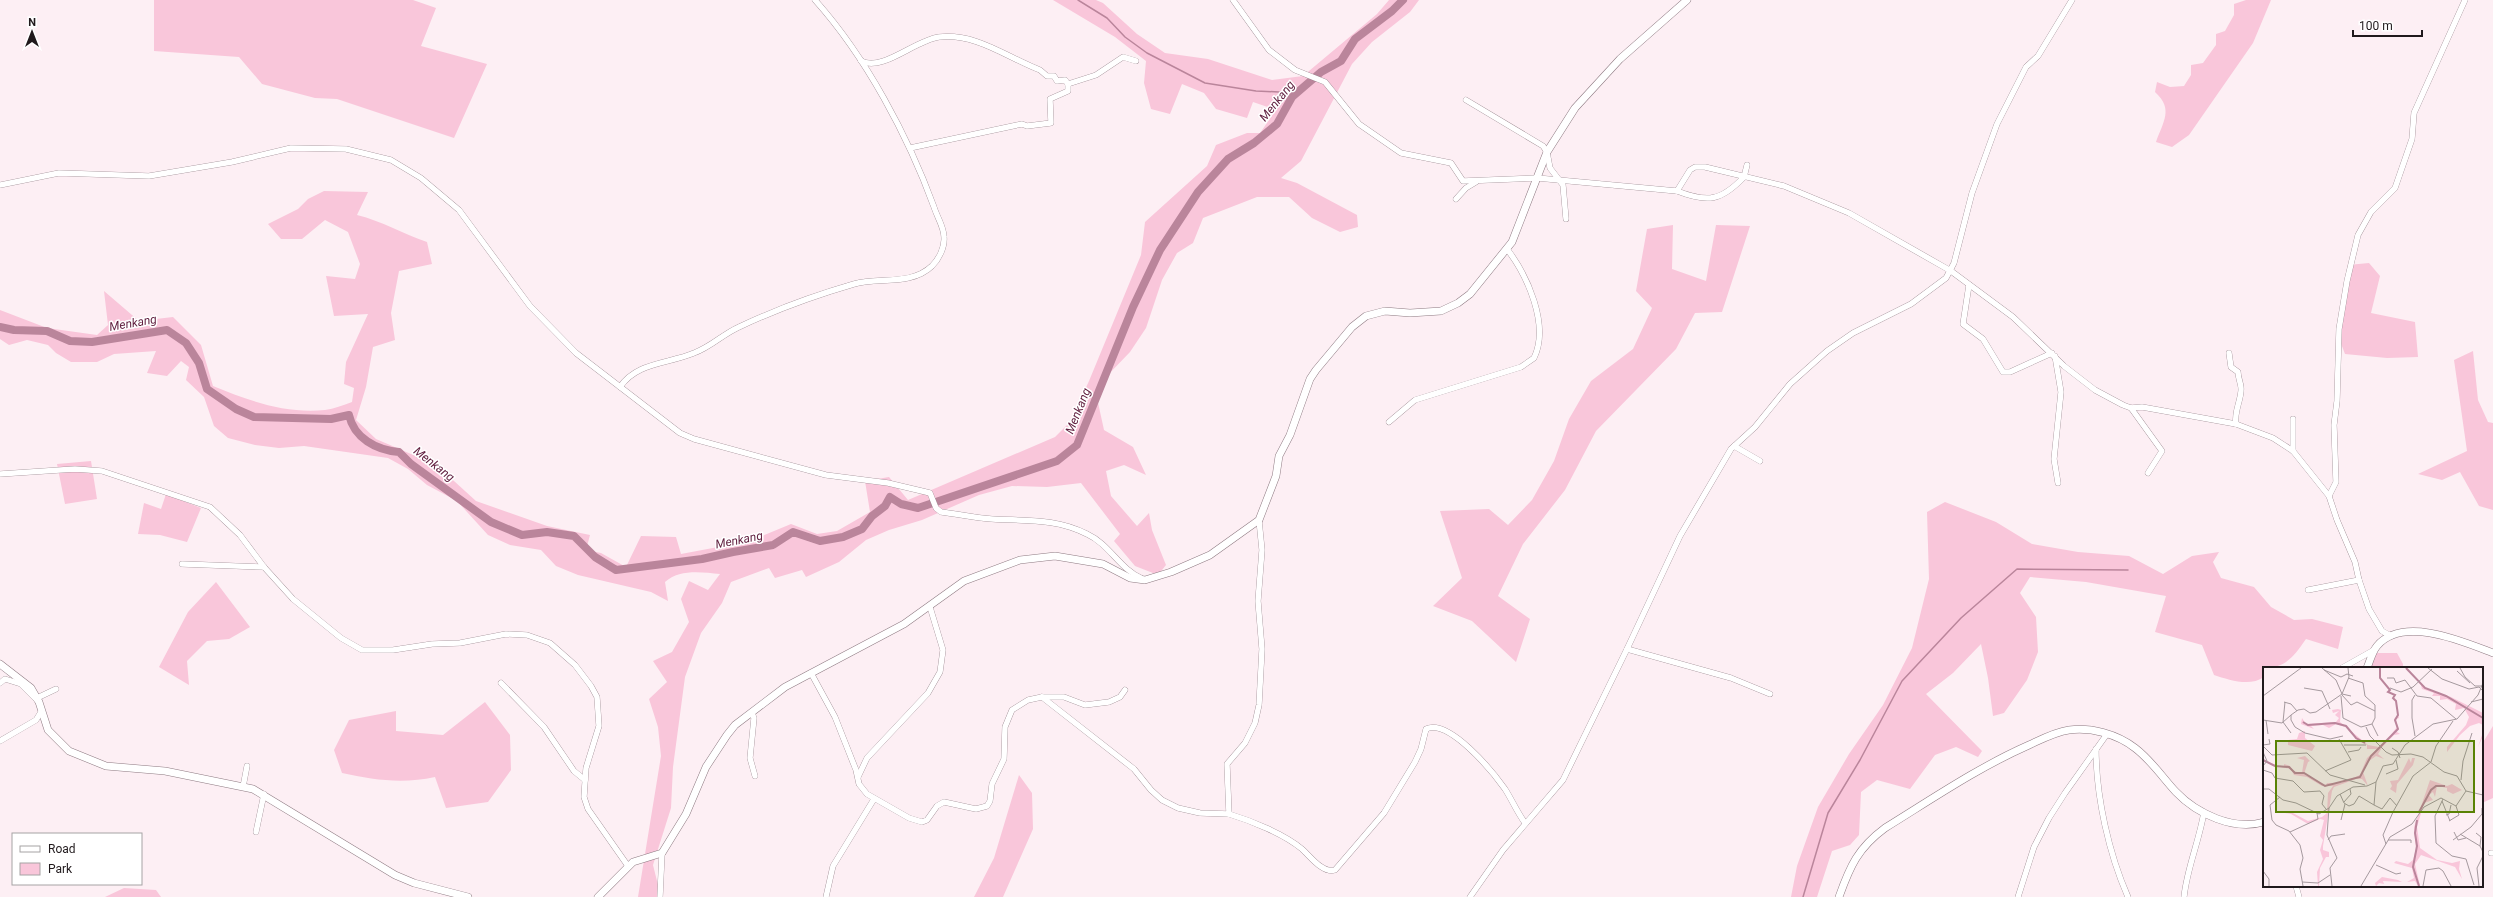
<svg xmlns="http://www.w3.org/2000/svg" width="2493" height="897" font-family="Roboto,sans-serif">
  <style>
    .green { fill: #f9c6da }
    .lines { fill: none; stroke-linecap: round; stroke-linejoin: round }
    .stream { stroke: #ba859b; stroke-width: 1.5 }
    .river { stroke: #ba859b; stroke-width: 8 }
    .minor-casing { stroke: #8e7a82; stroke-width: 6 }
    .tertiary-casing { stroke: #8e7a82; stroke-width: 8 }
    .minor { stroke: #fff; stroke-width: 5.5 }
    .tertiary { stroke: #fff; stroke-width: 7 }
    .labels { text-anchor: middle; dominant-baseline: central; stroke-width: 3; stroke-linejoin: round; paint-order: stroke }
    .water-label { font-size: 12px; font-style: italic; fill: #622141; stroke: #fff }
    .inset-river { fill: none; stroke: #ba859b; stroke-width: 2 }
    .inset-road { fill: none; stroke: #a5999e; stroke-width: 1 }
    .view { fill: #5a8205; fill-opacity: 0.15; stroke: #5a8205; stroke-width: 2 }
    .inset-edge { fill: none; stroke: #20191c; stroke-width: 2 }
  </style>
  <rect width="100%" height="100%" fill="#fdeff4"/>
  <g class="green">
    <path d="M154 0H413L436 8 421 46 487 64 454 138 337 99 315 98 262 84 239 57 154 51Z"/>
    <path d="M1053 0H1096L1103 3 1137 34 1165 53 1208 59 1272 80 1303 76 1377 14 1389 0H1419L1410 12 1372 42 1352 64 1301 161 1281 178 1297 183 1357 215 1358 227 1340 232 1312 218 1289 197H1257L1203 218 1193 243 1177 253 1162 280 1146 328 1130 352 1105 378 1097 398 1104 430 1133 447 1146 475 1124 465 1106 471 1111 496 1137 526 1149 513 1152 530 1166 565 1158 575 1135 566 1114 541 1120 534 1081 483 1047 487 1012 486 979 495 922 520 889 530 866 540 839 562 806 577 802 570 775 578 769 568 731 582 722 603 701 633 685 677 673 767 671 808 653 865 661 897H638L661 756 658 727 649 699 667 682 653 661 672 652 689 622 681 599 689 581 708 590 720 574C701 572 679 569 665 582L668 601 651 592 578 575 556 566 541 550 510 545 488 535 457 501 427 485 408 469 388 458 304 446 279 448 255 445 228 438 214 426 204 397 186 380 189 367 181 361 167 376 147 373 156 351 114 354 97 362H71L56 353 48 345 27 340 9 345 0 339V310L47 328 97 335 108 325 104 291 139 321 173 317 201 345 213 386C249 401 286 414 325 410 334 409 343 405 352 402L354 388 344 384 346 362 368 314 334 316 326 276 355 279 360 264 348 232 325 220 302 239H281L268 224 298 209 308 199 324 191 368 192 357 215C382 221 403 234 427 242L432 264 399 271 391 313 395 340 373 347 366 387 356 420 376 439 418 457 443 471 476 501 547 526 590 535 586 550 601 553 626 567 641 536 676 537 681 554 750 541 791 524 817 534 837 531 870 512 865 481 889 477 908 500 1055 437 1070 422 1089 381 1141 255 1145 222 1207 166 1216 145 1247 133H1260L1276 110 1253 102 1247 118 1216 109 1204 93 1182 84 1170 114 1151 109 1144 83 1146 61 1115 37Z"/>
    <path d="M2246 0H2271L2253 43 2189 135 2172 147 2156 142C2163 122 2174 109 2155 92L2157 82 2170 87 2184 86 2191 75V65L2203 63 2216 45V34L2225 31 2234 15V4Z"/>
    <path d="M1673 225 1672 269 1706 281 1716 225 1750 226 1722 312 1695 313 1676 349 1596 431 1565 490 1523 544 1498 596 1530 619 1516 662 1472 621 1433 606 1462 578 1440 511 1489 509 1508 525 1532 500 1554 461 1569 419 1591 381 1633 349 1652 308 1636 291 1647 229Z"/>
    <path d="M2369 263 2380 276 2371 313 2415 322 2418 357 2387 358 2345 354 2337 333 2348 265Z"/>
    <path d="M2473 351 2478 400 2488 422 2493 423V510L2479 506 2460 472 2442 480 2418 474 2467 451 2454 360Z"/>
    <path d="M91 461 97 499 65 504 57 464Z"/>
    <path d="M166 494 201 508 187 542 160 535 138 534 144 503 161 509Z"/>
    <path d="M1945 502 1996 522 2032 544 2078 552 2129 556 2163 574 2192 556 2219 552 2213 562 2221 578 2254 587 2271 607 2294 620 2312 619 2343 627 2338 649 2306 639C2294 656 2286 668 2264 668V677C2250 687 2229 680 2214 675L2202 645 2155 632 2166 596 2086 582 2030 577 2020 593 2036 617 2038 652 2027 680 2004 713 1993 716 1988 678 1981 644 1953 673 1926 694 1982 751 1978 757 1956 747 1935 755 1910 789 1877 780 1861 792 1859 835 1850 845 1832 851 1817 897H1791L1797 866 1818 807 1849 754 1883 705 1912 648 1929 579 1927 512Z"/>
    <path d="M216 582 250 627 229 639 207 641 187 661 189 685 159 667 188 612Z"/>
    <path d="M2376 653H2397L2403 664V668H2371Z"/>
    <path d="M485 702 510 735 511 770 488 802 446 808 435 777C403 784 373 780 342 773L334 750 349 720 396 711V731L443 735Z"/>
    <path d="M2493 726V798L2482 803V744Z"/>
    <path d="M1019 775 1032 793 1033 829 1003 897H974L994 858Z"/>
    <path d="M124 888 156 890 161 897H105Z"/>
  </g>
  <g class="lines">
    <g class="stream">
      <path d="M1078 0 1107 18 1125 37 1147 53 1205 83 1256 91 1279 92 1292 97"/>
      <path d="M1803 897 1828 813 1860 760 1902 681 1961 618 2017 569 2128 570"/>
    </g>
    <path class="river" d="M0 327 14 330 47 331 70 341 92 342 167 330 186 343 199 363 207 389 236 409 254 417 331 419 349 415C354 438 376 450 399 452L411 464 491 522 522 535 547 532 574 536 595 557 616 570 702 559 733 552 773 545 793 532 820 541 843 537 862 529 872 516 885 506 890 497 901 504 918 508 1057 461 1077 445 1133 307 1160 250 1198 192 1228 159 1254 143 1277 124 1292 97 1321 72 1341 61 1355 39 1392 11 1403 0"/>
    <defs>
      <g id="minor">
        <path d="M1233 0 1269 50 1295 70 1325 82 1359 124 1401 153 1451 163 1463 181 1537 178 1677 191 1690 170 1695 167H1705L1784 186 1849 213 1951 271 2013 317 2064 366 2095 390 2123 405 2131 408 2142 407 2236 424 2273 438 2293 451 2329 496 2337 520 2355 562 2359 580 2369 609 2382 631 2391 636"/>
        <path d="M861 61C883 72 915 40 939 37 977 33 1006 57 1040 70L1047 76H1054L1057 81 1065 80 1068 84 1096 75 1123 57 1136 61"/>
        <path d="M1466 100 1543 146 1547 152 1550 168 1563 185 1566 219"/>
        <path d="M910 148 1022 124 1027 126 1051 123 1050 99 1068 91V84"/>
        <path d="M0 185 59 173 149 176 232 162 291 148 346 149 391 160 421 178 459 210 530 306 576 353 680 433 694 439 826 475 888 483 926 492 930 493 936 508 941 512C958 514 975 518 992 519 1026 521 1056 518 1087 534 1109 544 1120 569 1141 578"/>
        <path d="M1677 191C1708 203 1721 201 1744 177L1747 165"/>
        <path d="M1456 199 1466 188 1476 182"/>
        <path d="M1969 285 1963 324 1983 339 2003 372H2010L2052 353"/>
        <path d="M2229 353 2231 367 2238 372C2238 379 2242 385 2241 391 2240 403 2234 412 2236 424"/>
        <path d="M2055 356 2061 392 2054 459 2058 483"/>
        <path d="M620 387C637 362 668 364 694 353 711 347 723 334 739 327 775 310 816 295 854 284 879 277 911 286 932 266 939 259 945 247 944 237 944 227 937 217 934 207 908 136 866 57 815 0"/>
        <path d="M2131 408 2162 451 2148 473"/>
        <path d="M1389 422 1415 400 1521 367 1534 358C1550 325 1527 275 1507 249"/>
        <path d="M1734 446 1760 461"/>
        <path d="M2293 451V419"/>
        <path d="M0 474 75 469 102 471 210 507 240 535 264 567 293 599 341 638 362 650H393L432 644 460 643 506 634 527 635 550 643 575 665 591 686 597 697 599 726 586 768 584 797 588 809 628 866"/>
        <path d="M2329 496 2336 482 2334 425 2337 401 2339 329 2347 281 2358 235 2371 212 2395 188 2412 139 2414 113 2465 0"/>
        <path d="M182 564 264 567"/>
        <path d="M2308 590 2359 580"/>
        <path d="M1627 649 1731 678 1770 694"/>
        <path d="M2342 668 2374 650"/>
        <path d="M811 673 835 717 856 770 859 784 867 794 909 818 922 822 927 820 937 806 944 802 976 809 987 806 990 801 992 784 1004 759 1005 727 1012 710 1028 700 1042 697H1064L1085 705 1109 702 1120 697 1125 690"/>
        <path d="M0 683 5 679 21 684 37 700V698L56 689"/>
        <path d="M501 683 544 727 574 771 585 780"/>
        <path d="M1042 697 1134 769 1151 790 1162 800 1178 808 1200 813 1229 814 1227 764 1245 743 1255 723 1259 705 1262 649 1258 601 1262 550 1259 520"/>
        <path d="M752 713 754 718 750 758 755 776"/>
        <path d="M0 741 36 720 41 712"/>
        <path d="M2096 749C2096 797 2109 854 2128 897"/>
        <path d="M858 777 867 758 928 693 940 672 943 650 930 607"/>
        <path d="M243 787 247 766"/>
        <path d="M1229 814C1252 821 1284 834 1302 849 1310 856 1323 874 1335 870L1384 813 1415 762 1421 749 1426 729C1449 718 1493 772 1505 789 1512 800 1517 812 1525 823"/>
        <path d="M256 832 264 794"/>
        <path d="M2491 853H2493"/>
        <path d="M2296 886 2299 897"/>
        <path d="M660 897 662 853"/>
        <path d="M826 897 833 866 874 799"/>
        <path d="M1470 897 1503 850 1563 780 1627 649 1680 536 1731 449 1755 427 1790 384 1827 351 1853 333 1911 304 1946 278 1954 263 1972 193 1997 124 2026 67 2038 56 2072 0"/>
        <path d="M2018 897 2034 847 2049 818 2065 793 2107 734"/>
        <path d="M2184 897C2187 868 2199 842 2204 812"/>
      </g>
      <g id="tertiary">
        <path d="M0 664 31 688 39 702 48 730 69 751 106 766 165 771 253 789 395 875 414 883 468 897"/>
        <path d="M2367 668C2370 661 2372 652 2377 646 2403 615 2464 642 2493 653"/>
        <path d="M598 897 633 862 662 853 686 814 706 767 727 735 735 725 785 687 904 624 964 581 1020 560 1055 556 1103 564 1130 578 1145 580 1171 572 1210 555 1259 520 1276 476 1279 456 1290 435 1310 379 1316 370 1352 327 1366 316 1385 311 1410 313 1441 311 1458 303 1470 294 1512 242 1547 152 1575 108 1620 59 1687 0"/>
        <path d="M1839 897C1850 866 1858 848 1885 828 1932 799 1979 767 2029 745 2042 739 2055 732 2069 730 2091 727 2117 734 2135 748 2151 760 2163 778 2176 792 2197 814 2234 831 2264 822"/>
      </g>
    </defs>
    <use href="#minor" class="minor-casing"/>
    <use href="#tertiary" class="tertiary-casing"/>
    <use href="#minor" class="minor"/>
    <use href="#tertiary" class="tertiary"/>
  </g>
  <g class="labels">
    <g class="water-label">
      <text transform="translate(1277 101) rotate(-51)">Menkang</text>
      <text transform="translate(133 323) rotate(-10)">Menkang</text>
      <text transform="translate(1078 411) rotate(-68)">Menkang</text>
      <text transform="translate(434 464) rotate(38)">Menkang</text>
      <text transform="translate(739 540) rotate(-11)">Menkang</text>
    </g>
  </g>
  <g transform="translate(2263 667)">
    <rect width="220" height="220" fill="#fdeff4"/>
    <path d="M157 15 164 22 188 30 220 46V69L215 80 220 65V58L216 56 207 59 197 68 184 85V80L203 58 206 50 201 41 192 43 193 37 184 32 177 33V29H169L171 26 159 22ZM75 42 78 43 77 55 105 78 116 80 122 75 134 60 131 52 135 48 136 51 133 52 135 61 134 65 137 67 131 68 120 79 115 87 121 92 113 89 106 94 100 105 105 119 99 112H93L71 120 69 124 60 179V183L66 185V190H63L57 201 56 219H55L54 205 60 192 57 183 60 173 57 169 61 153 57 152 45 157 28 147 17 145 26 144 45 154 59 150 64 146 65 126 70 119H59L44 110 31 108 28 102 8 98 0 92 17 100H21V97L27 99 30 104 39 106 41 93 34 91 42 89 47 94 45 95 41 107 63 118 64 116H79L82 112 85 113 97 108 104 91 114 82H104V78L92 72 91 68 83 60 73 57 66 61 60 58 48 59 51 62 38 57 39 51 43 57 73 55 76 51 72 48 76 44 70 46 69 43ZM42 64V71L52 79 49 84 25 78V73L34 72 36 66ZM146 91 148 96 149 91H152L150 98 134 117 133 126 127 122 129 119 127 114 135 113ZM167 113 184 119 189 117 199 123 190 127 184 124V121L174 119 172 130 170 125 166 128 170 133 161 136 154 160 157 181 174 193 189 196 197 194 196 202 199 212 192 200 158 188 152 197 157 219H155L152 214 144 215 151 211 149 201 131 196 133 194 145 197 150 193 153 182 151 160ZM119 210 135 213 139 215 120 214 121 217 116 216 113 219 112 216Z" fill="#f9c6da"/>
    <path class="inset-river" d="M143 1 162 21 183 29 220 51M40 55 45 58 72 56 83 59 93 71 102 76M0 93 12 99 26 100 32 106H41L62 119 97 110 108 89 135 62 132 53 135 48 133 34 130 31 132 28 125 25 127 23 117 11V1M156 145 168 123 173 119H182M154 153 152 166 154 179 150 200 156 219"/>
    <path class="inset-road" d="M59 1 73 13 79 27 53 45 47 46 41 42 35 43 28 48V53L32 60 42 66 67 72 80 69M85 1 86 10 79 27 88 29M165 1 179 12 206 22 216 20 220 24M197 1 202 10 212 19H220M61 3 78 10 84 7 90 9M194 4 207 16M124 11H131L133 16 142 13 154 29 168 31 193 52M41 21 59 24 67 42M127 21 138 25 150 20 169 2M79 28 88 38 94 35 112 44M152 28 149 33V51L152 69M0 29 38 1M78 29 80 51 98 60 109 57 112 51V38L102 29 100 16 85 11M21 35 28 37 34 44M22 35 20 55 28 66M208 35 220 32M0 53 19 56 28 48M3 53 5 67M109 57 115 69M103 60 107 69 123 85 129 88 148 87 160 90 181 105 194 109 203 124M0 78 7 77 6 72M81 78H103M0 79 9 88 44 86 67 108 102 118M129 81 135 85 137 91M0 85 4 94 0 99M85 85 96 83 98 80M0 103 9 106 12 111 30 114 41 125 57 124 61 129 59 137 63 142M62 104 88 93 76 72M123 107 135 102 133 93M198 113 200 94 209 66M0 122H6L20 133 33 136 56 147 66 141 74 129 90 120 104 119 113 115M77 127 81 136 86 139 91 137 96 129M96 129 111 138 113 115 120 99 130 97 142 78 170 57 194 52 215 28 220 16M17 130 7 138 9 153 13 158 26 164 37 178 40 191 37 202 40 219M180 132 172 149 173 176 189 189 203 192 211 218M179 134 187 154M81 135 88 127 87 122M111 138 119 142 127 131 134 139M66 141 64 168 74 191 67 201 69 219M183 148 186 147 188 138M78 153 82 137M186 154 196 148 193 139M27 165 55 152 54 146M191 165 195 173 203 171M213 166 218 170 217 179 220 185M197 167 217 179M65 173 68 169 82 167M125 173H148V176M190 173 208 160 219 147V141M123 177 120 168 130 145 150 109 168 95 173 79 190 54M113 198 133 207 138 206M0 204 6 212V219M39 215 55 216 67 208M98 219 127 170 149 157 161 140 178 131 193 139 203 124 220 128M160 219 163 203 176 201 180 204 188 219M216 219 214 201 220 189"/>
    <path class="view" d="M13 74H211V145H13Z"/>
    <rect width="220" height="220" class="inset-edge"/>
  </g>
  <rect x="12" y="833" width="130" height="52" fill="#ffffff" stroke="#a6a3a4"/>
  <rect x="20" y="846" width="20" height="6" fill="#ffffff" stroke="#a6a3a4"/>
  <text x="48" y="853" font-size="12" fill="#20191c">Road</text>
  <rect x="20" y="863" width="20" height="12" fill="#f9c6da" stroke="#a6a3a4"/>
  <text x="48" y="873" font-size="12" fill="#20191c">Park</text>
  <g transform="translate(32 32)" stroke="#ffffff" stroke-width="3" paint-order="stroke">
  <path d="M0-3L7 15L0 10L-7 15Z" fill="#20191c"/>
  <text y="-6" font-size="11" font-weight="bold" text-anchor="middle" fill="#20191c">N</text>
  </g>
  <path d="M2353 30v6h69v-6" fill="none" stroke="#20191c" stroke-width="2"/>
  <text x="2359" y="30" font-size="12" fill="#20191c" stroke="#ffffff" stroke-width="3" paint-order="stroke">100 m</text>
</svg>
